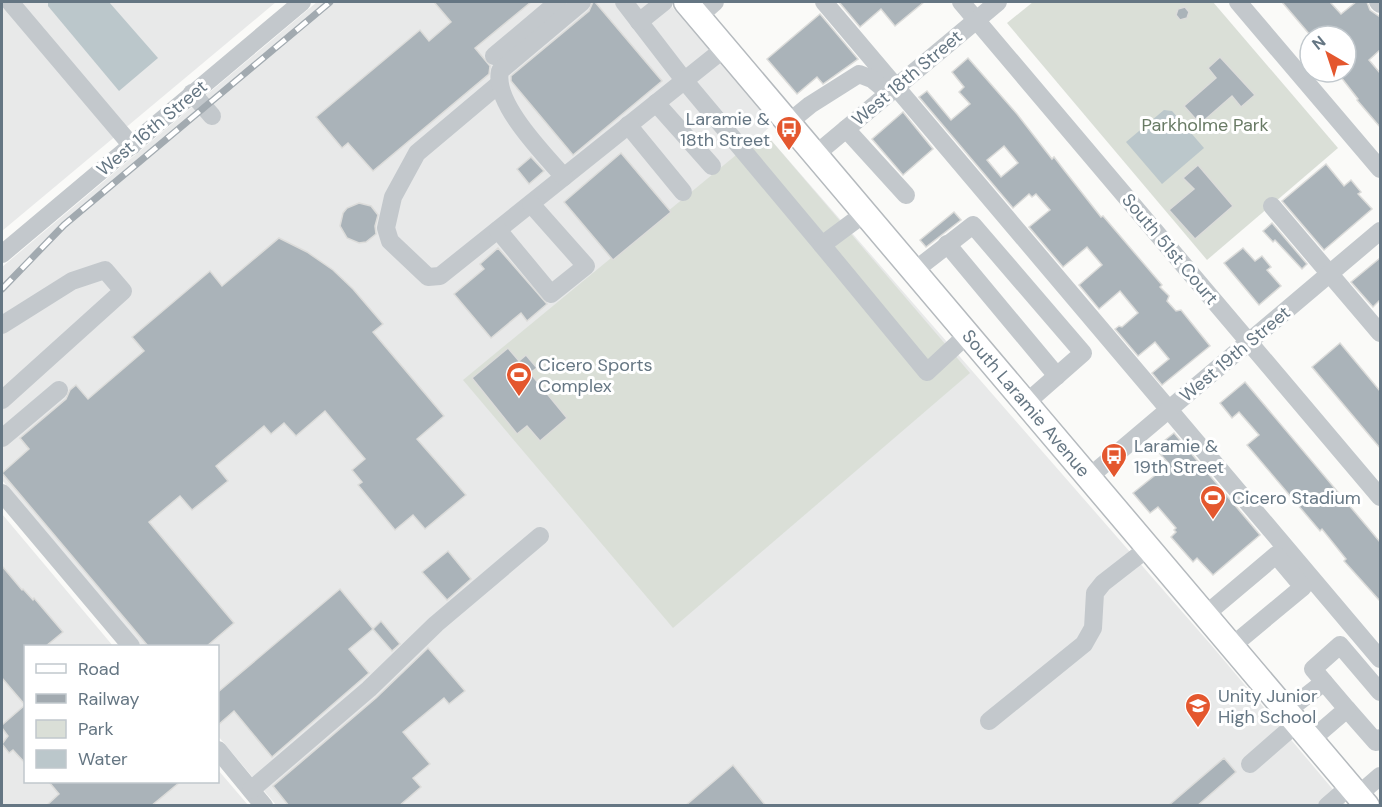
<svg xmlns="http://www.w3.org/2000/svg" width="1382" height="807" font-family="'DM Sans',sans-serif">
  <style>
    .built { fill: #e8e9e9 }
    .green { fill: #dadfd7 }
    .water { fill: #bbc7cb }
    .building { fill: #aab3b9; stroke: #dcdcda; stroke-width: 1.5; fill-rule: evenodd }
    .lines { fill: none; stroke-linecap: round; stroke-linejoin: round }
    .major-casing { stroke: #b5babe; stroke-width: 27 }
    .minor { stroke: #c3c8cc; stroke-width: 18 }
    .major { stroke: #fff; stroke-width: 24 }
    .rail-casing { stroke: #a2aab0; stroke-width: 7 }
    .rail { stroke: #fff; stroke-width: 4.5; stroke-dasharray: 14; stroke-linecap: butt }
    .labels { text-anchor: middle; dominant-baseline: central; stroke-width: 6; stroke-linejoin: round; paint-order: stroke }
    .street-label { font-size: 18px; fill: #657683; stroke: #fff }
    .poi-label { font-size: 18px; fill: #657683; stroke: #fff; text-anchor: start }
    .park-label { font-size: 18px; fill: #687a64; stroke: #fff }
  </style>
  <rect width="100%" height="100%" fill="#fafaf8"/>
  <g class="built">
    <path d="M2 2H276L2 231Z"/>
    <path d="M317 2H668L773 124 764 132 1212 646 1346 805H276L218 736V646H142L2 480V267Z"/>
    <path d="M2 514 113 646H26V782H218V770L248 805H2Z"/>
  </g>
  <g class="green">
    <path d="M1033 2H1213L1338 148 1207 260 1007 23Z"/>
    <path d="M764 132 970 373 673 628 463 380Z"/>
  </g>
  <g class="water">
    <path d="M48 2H109L158 58 119 91 48 6Z"/>
    <path d="M1164 110 1172 111 1204 148 1162 184 1126 142Z"/>
  </g>
  <g class="building">
    <path d="M434 2H531L475 48 490 66 489 74 373 171 348 143 342 148 316 117 420 30 429 41 451 22Z"/>
    <path d="M593 2H595L662 81 573 155 511 81V76L589 11Z"/>
    <path d="M839 2H924L895 26 881 9 860 27Z"/>
    <path d="M1282 2H1330L1341 14 1356 2H1367L1370 10 1380 17V50L1369 60 1380 73V127L1357 100 1358 99 1337 72H1346V36H1311Z"/>
    <path d="M1185 7 1189 12 1187 18 1180 20 1176 15 1178 9Z"/>
    <path d="M820 14 858 59 823 84 817 77 797 94 767 59Z"/>
    <path d="M1220 57 1255 95 1241 107 1232 96 1200 124 1184 106 1216 78 1208 68Z"/>
    <path d="M968 58 1017 114 1052 159 1054 157 1064 170 1101 217 1103 216 1162 285 1160 287 1169 296 1167 301 1176 311 1181 310 1210 346 1162 385 1152 373 1169 359 1155 342 1138 356 1115 329 1119 326 1122 327 1138 313 1120 291 1099 309 1079 285 1102 265 1087 247 1063 267 1029 227 1050 210 1036 194 1032 197 1029 194 1013 208 919 97 927 91 951 120 970 104 959 92 964 87 952 72ZM1004 146 1018 163 1001 177 987 160Z"/>
    <path d="M903 112 933 149 903 175 872 139Z"/>
    <path d="M621 153 671 212 613 260 564 202Z"/>
    <path d="M531 157 544 171 529 184 517 169Z"/>
    <path d="M1326 164 1344 186 1351 180 1361 192 1358 194 1372 209 1324 250 1282 201Z"/>
    <path d="M1198 165 1233 206 1195 239 1169 210 1194 189 1183 178Z"/>
    <path d="M359 203 371 206 378 215 375 226 376 234 366 242 359 243 347 238 340 226 343 213 347 208Z"/>
    <path d="M954 212 961 220 926 247 920 240Z"/>
    <path d="M1272 223 1307 264 1302 269 1275 240 1273 242 1263 231Z"/>
    <path d="M279 238 307 252 333 270 353 289 383 324 373 332 444 416 417 439 466 495 425 529 413 515 395 530 358 485 362 482 352 470 365 459 325 411 296 436 284 423 271 434 264 426 216 466 228 481 192 510 180 496 149 522 234 623 207 646H148L2 473 29 449 20 438 66 399 70 390 76 385 88 399 144 351 132 337 210 271 222 286Z"/>
    <path d="M498 248 547 304 527 321 521 313 491 338 454 294 484 269 480 264Z"/>
    <path d="M1243 248 1255 261 1262 256 1271 267 1267 270 1281 286 1259 305 1224 263Z"/>
    <path d="M1380 258V300L1373 307 1351 282Z"/>
    <path d="M1340 343 1380 391V448L1312 367Z"/>
    <path d="M508 348 519 361 526 355 537 368 530 373 567 418 540 441 527 426 517 434 472 378Z"/>
    <path d="M1245 382 1380 542V601L1344 561 1346 559 1322 529 1320 531 1247 445 1259 435 1239 412 1232 418 1220 403Z"/>
    <path d="M1174 433 1260 535 1213 575 1197 558 1193 562 1171 537 1176 532 1174 530 1176 528 1158 507 1150 513 1133 493 1169 464 1155 448Z"/>
    <path d="M448 551 471 579 447 600 422 572Z"/>
    <path d="M2 566 22 590 23 589 33 600 34 598 63 632 46 646H26V764L13 750 9 753 2 744 8 736 2 728V725L25 705 2 678Z"/>
    <path d="M340 589 373 629 349 649 369 673 272 757 234 711 218 725V692Z"/>
    <path d="M381 621 400 644 392 651 373 629Z"/>
    <path d="M428 648 465 691 449 704 444 698 403 732 430 764 413 778 421 787 399 806H289L273 786 376 698Z"/>
    <path d="M1224 758 1236 772 1197 806H1168Z"/>
    <path d="M733 765 766 806H685Z"/>
    <path d="M49 782H180L151 806H46L59 794Z"/>
  </g>
  <g class="lines">
    <defs>
      <g id="major">
        <path id="s1" d="M686 2 1367 806"/>
      </g>
    </defs>
    <use href="#major" class="major-casing"/>
    <g class="minor">
      <path d="M10 2 132 146"/>
      <path d="M624 2 684 80 822 245 865 213"/>
      <path d="M824 2 1380 659"/>
      <path d="M961 2 1380 497"/>
      <path d="M1238 2 1380 169"/>
      <path d="M1378 2 1380 4"/>
      <path d="M698 17 715 2"/>
      <path d="M639 22 664 2"/>
      <path d="M494 56 558 2"/>
      <path d="M499 84 417 153 393 197 386 228 390 241 428 277 440 276 725 48"/>
      <path d="M192 93 212 116"/>
      <path d="M656 103 712 166"/>
      <path d="M788 123 810 105 859 74 872 79 889 93"/>
      <path d="M628 125 683 192"/>
      <path d="M846 129 906 195"/>
      <path d="M815 155 998 2"/>
      <path d="M564 177C544 154 493 103 500 71L582 2"/>
      <path d="M1272 206 1380 333"/>
      <path d="M498 230 551 294 586 266 531 204"/>
      <path d="M947 244 1057 376"/>
      <path d="M822 245 927 372 968 334"/>
      <path d="M2 254 302 2"/>
      <path d="M914 271 973 225 1083 353 1026 403"/>
      <path d="M2 325 72 281 105 270 123 291 2 400"/>
      <path d="M2 438 59 390"/>
      <path d="M1089 477 1380 231"/>
      <path d="M2 493 131 646"/>
      <path d="M1205 615 1276 555 1303 587 1232 646"/>
      <path d="M1324 682 1313 669 1340 645 1380 692"/>
      <path d="M1347 709 1376 742 1380 738"/>
      <path d="M1287 711 1324 682 1347 709 1311 740"/>
      <path d="M989 721 1084 644 1093 628 1095 593 1103 583 1148 548"/>
      <path d="M218 750 264 806"/>
      <path d="M1250 764 1297 723"/>
      <path d="M251 790 369 689 436 624 540 536"/>
      <path d="M1358 795 1380 776"/>
      <path d="M1327 806 1350 786"/>
    </g>
    <use href="#major" class="major"/>
    <defs>
      <path id="rail" d="M2 289 64 225 330 2"/>
    </defs>
    <use href="#rail" class="rail-casing"/>
    <use href="#rail" class="rail"/>
  </g>
  <defs>
    <symbol id="bus-pin" viewBox="-11 -11 22 30"><path d="M0 17L-7.5 6A9.5 9.5 0 1 1 7.5 6Z" fill="#e4572e" stroke="#fff"/><path d="M-5-6H5V4H4V6H2V4H-2V6H-4V4H-5ZM-3.5-4V0h7V-4ZM-3.5 1.2v1.5H-2V1.2ZM2 1.2v1.5H3.5V1.2Z" fill="#fff"/></symbol>
    <symbol id="stadium-pin" viewBox="-11 -11 22 30"><path d="M0 17L-7.5 6A9.5 9.5 0 1 1 7.5 6Z" fill="#e4572e" stroke="#fff"/><path d="M0-5a6.5 5 0 1 0 0 10a6.5 5 0 1 0 0-10ZM-3.5-1.8h7v3.6h-7Z" fill="#fff"/></symbol>
    <symbol id="school-pin" viewBox="-11 -11 22 30"><path d="M0 17L-7.5 6A9.5 9.5 0 1 1 7.5 6Z" fill="#e4572e" stroke="#fff"/><path d="M0-5L7-2L0 1L-7-2ZM-4 1L0 2.5L4 1V4Q0 6-4 4Z" fill="#fff"/></symbol>
  </defs>
  <g fill-rule="evenodd">
    <use href="#bus-pin" x="774" y="114" width="30" height="40"/>
    <use href="#stadium-pin" x="504" y="360" width="30" height="40"/>
    <use href="#bus-pin" x="1099" y="441" width="30" height="40"/>
    <use href="#stadium-pin" x="1198" y="483" width="30" height="40"/>
    <use href="#school-pin" x="1183" y="691" width="30" height="40"/>
  </g>
  <g class="labels">
    <g class="street-label">
      <text transform="translate(907 78) rotate(-40)">West 18th Street</text>
      <text transform="translate(152 128) rotate(-40)">West 16th Street</text>
      <text transform="translate(1170 249) rotate(50)">South 51st Court</text>
      <text transform="translate(1235 354) rotate(-40)">West 19th Street</text>
      <text stroke="none"><textPath href="#s1" startOffset="526">South Laramie Avenue</textPath></text>
    </g>
    <g class="poi-label">
      <text x="770" y="119" text-anchor="end">Laramie &amp;<tspan x="770" dy="21">18th Street</tspan></text>
      <text x="538" y="365">Cicero Sports<tspan x="538" dy="21">Complex</tspan></text>
      <text x="1134" y="446">Laramie &amp;<tspan x="1134" dy="21">19th Street</tspan></text>
      <text x="1232" y="498">Cicero Stadium</text>
      <text x="1218" y="696">Unity Junior<tspan x="1218" dy="21">High School</tspan></text>
    </g>
    <g class="park-label">
      <text x="1205" y="125">Parkholme Park</text>
    </g>
  </g>
  <rect width="1382" height="807" fill="none" stroke="#657683" stroke-width="6"/>
  <rect x="24" y="645" width="195" height="138" fill="#ffffff" stroke="#c1c8cd" stroke-width="1.5"/>
  <rect x="36" y="664" width="30" height="9" fill="#ffffff" stroke="#c1c8cd" stroke-width="1.5"/>
  <text x="78" y="675" font-size="18" fill="#657683">Road</text>
  <rect x="36" y="694" width="30" height="9" fill="#a2aab0" stroke="#c1c8cd" stroke-width="1.5"/>
  <text x="78" y="705" font-size="18" fill="#657683">Railway</text>
  <rect x="36" y="720" width="30" height="18" fill="#dadfd7" stroke="#c1c8cd" stroke-width="1.5"/>
  <text x="78" y="735" font-size="18" fill="#657683">Park</text>
  <rect x="36" y="750" width="30" height="18" fill="#bbc7cb" stroke="#c1c8cd" stroke-width="1.5"/>
  <text x="78" y="765" font-size="18" fill="#657683">Water</text>
  <g transform="translate(1328 54) rotate(321)"><circle r="28" fill="#ffffff" stroke="#c1c8cd" stroke-width="1.5"/>
  <path d="M0-4.5L10 22L0 15L-10 22Z" fill="#e4572e"/>
  <text y="-9" font-size="16" font-weight="bold" text-anchor="middle" fill="#657683">N</text>
  </g>
</svg>
